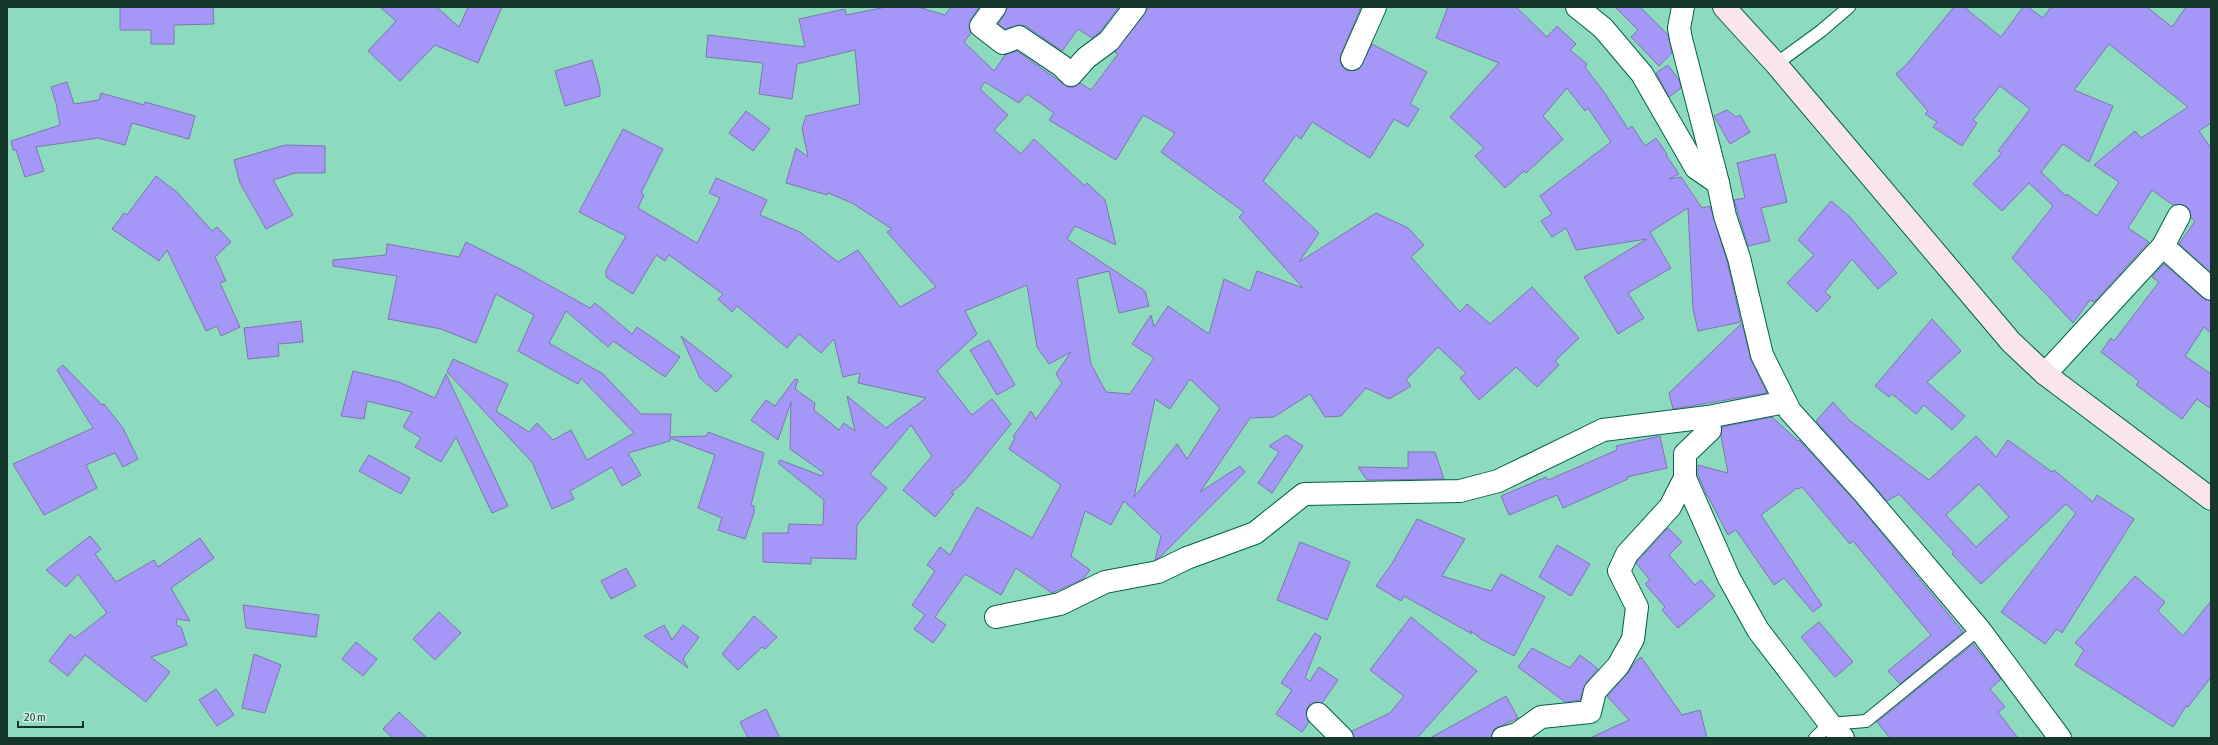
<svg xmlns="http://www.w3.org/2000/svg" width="2218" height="745" font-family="'Asap Condensed',sans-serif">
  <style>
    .building { fill: #a597f7; stroke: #7d76af; fill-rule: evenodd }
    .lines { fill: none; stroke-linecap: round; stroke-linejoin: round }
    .service-casing { stroke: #006049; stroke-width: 14 }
    .minor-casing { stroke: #006049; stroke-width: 24 }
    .secondary-casing { stroke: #006049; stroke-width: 24 }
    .service { stroke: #fff; stroke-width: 12 }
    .minor { stroke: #fff; stroke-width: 22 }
    .secondary { stroke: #fae5ee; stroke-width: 22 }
  </style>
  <rect width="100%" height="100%" fill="#8ddbbe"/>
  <g class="building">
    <path d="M120 7H213L214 24 174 25V44H151V30H120Z"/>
    <path d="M380 7H437L459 27 468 7H502L478 63 435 45 400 81 368 51 396 21Z"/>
    <path d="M886 7H918L945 15 951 7H979L971 19 969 25 971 33 964 42 994 71 1005 55 1017 51 1068 87H1074L1080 83 1091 90 1118 54 1115 52 1149 7H1361L1341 54 1340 60 1342 66 1347 71 1359 69 1372 44 1427 72 1410 104 1419 109 1408 127 1394 119 1370 158 1312 122 1301 139 1296 135 1263 181 1319 233 1299 262 1376 213 1408 228 1424 245 1411 257 1460 312 1467 304 1490 324 1532 287 1579 338 1555 361 1559 365 1537 387 1516 367 1479 400 1460 378 1466 373 1438 347 1406 380 1411 386 1389 399 1366 388 1341 416 1325 417 1310 394 1274 417 1250 418 1200 492 1240 466 1245 472 1160 557 1155 560 1161 536 1124 501 1111 525 1085 511 1071 556 1090 570 1083 579 1052 593 1016 568 1001 595 965 574 935 617 946 625 933 643 914 629 925 615 912 605 935 571 927 565 940 547 950 555 977 507 1032 538 1061 485 1009 449 1015 438 1013 437 1031 411 1036 419 1062 383 1056 374 1071 352 1049 364 1037 347 1027 285 965 311 977 334 937 371 972 415 992 399 1011 424 963 483 951 493 954 494 935 517 903 490 932 456 911 425 870 474 887 488 857 525 856 559 811 558V564L763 562V533H788L789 524 823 525 824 500 778 463 780 460 822 476 824 473 790 449 791 402 778 440 751 420 766 400 775 406 795 379 798 380 795 389 815 403 814 410 839 430 844 423 855 431 847 396 886 428 926 398 858 383 860 373 843 377 834 339 821 353 799 334 787 348 737 306 732 312 718 299 723 294 669 255 665 261 656 255 633 294 606 277V270L626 236 579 212 623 129 663 149 641 193 644 195 638 208 697 243 720 198 709 193 716 178 767 200 760 215 800 232 838 262 858 250 900 307 936 287 887 232 892 229 852 203 828 193 827 195 786 183 796 148 808 157 802 128 806 116 860 104 855 50 797 64 792 99 759 94 763 63 706 57 708 35 805 47 799 19 845 9 846 15ZM985 82 1019 103 1027 94 1054 113 1049 120 1116 160 1143 115 1175 133 1161 152 1244 212 1239 217 1303 288 1257 271 1250 291 1224 279 1209 334 1168 306 1154 327 1151 315 1132 344 1154 358 1130 394 1106 392 1091 364 1077 279 1109 271 1119 313 1149 306 1145 291 1067 239 1075 226 1116 245 1105 200 1087 183 1085 186 1034 139 1021 154 994 130 1008 115 980 89ZM1190 379 1220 408 1187 459 1177 444 1134 497 1155 399 1170 409Z"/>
    <path d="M1007 7H1116L1118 8 1100 32 1092 38 1078 29 1062 51 1026 26 1020 25 1005 29 998 24 1005 14Z"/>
    <path d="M1448 7H1516L1547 37 1557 26 1576 44 1570 50 1587 64 1585 67 1606 95 1628 129 1632 126 1645 146 1656 138 1667 154 1666 155 1679 174 1669 179 1681 177 1702 208 1710 206 1727 261 1741 322 1698 331 1693 309 1688 208 1650 232 1671 268 1628 293 1644 318 1618 334 1584 277 1647 239 1576 250 1566 228 1552 237 1541 221 1552 214 1540 196 1611 142 1588 108 1585 111 1567 88 1543 116 1563 139 1526 173 1524 171 1505 188 1475 156 1484 148 1450 117 1499 63 1436 38Z"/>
    <path d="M1615 7H1640L1668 35 1672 53 1659 66 1631 37 1638 30Z"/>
    <path d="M1954 7H1964L2001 37 2023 7H2028L2043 18 2051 7H2147L2172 27 2186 7H2211V123L2199 131 2211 148V272L2179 244 2195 221 2191 218 2189 209 2185 205H2173L2152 190 2128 228 2149 242 2094 302 2090 300 2073 323 2012 258 2053 206 2029 183 2002 211 1973 184 2002 153 1998 151 2030 109 2000 86 1973 120 1977 123 1962 146 1933 127 1937 122 1925 114 1928 111 1896 74 1906 65ZM2109 44 2188 107 2141 138 2135 131 2094 165 2119 182 2097 216 2067 194 2066 196 2041 172 2063 144 2089 162 2113 106 2074 90Z"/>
    <path d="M592 60 600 88V96L565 106 555 71Z"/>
    <path d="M1668 65 1679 80 1681 88 1669 97 1656 73Z"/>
    <path d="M67 82 74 104 99 100 101 93 144 105 145 102 195 116 189 139 132 123 125 145 98 138 36 147 44 171 25 177 16 150H13L11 141 60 125 56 103 51 87Z"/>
    <path d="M1727 110 1736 117 1740 115 1750 132 1730 144 1714 116Z"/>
    <path d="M746 111 770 129 753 151 729 133Z"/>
    <path d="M285 145 325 146V173H295L273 180 293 215 266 229 240 183 234 160Z"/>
    <path d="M1775 154 1787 202 1761 208 1770 241 1748 246 1734 200 1745 198 1737 163Z"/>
    <path d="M156 176 178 193 212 231 217 227 231 242 215 257 226 281 220 283 240 327 221 336 217 326 206 331 167 250 159 261 112 229 124 213 127 215Z"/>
    <path d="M1831 201 1850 217 1897 273 1878 289 1852 259 1825 292 1831 297 1817 312 1787 283 1814 255 1798 240Z"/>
    <path d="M466 242 520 269 590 308 595 303 632 334 637 327 680 357 665 377 613 341 608 347 566 311 549 343 603 374 641 414H671L670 437 706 436 708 432 764 453 751 505 754 506V513L745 539 718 530 722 518 698 508 715 455 670 438V441L628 453 641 475 622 486 612 467 570 491 574 499 552 509 532 462 447 372 453 359 508 384 496 411 529 432 537 423 553 440 571 430 587 460 634 433 581 378 578 384 518 351 534 315 496 294 476 343 441 329 388 319 397 276 333 266V260L386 255 387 244 459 257Z"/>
    <path d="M2164 264 2203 298 2211 301V333L2204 327 2185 356 2211 374V409L2197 399 2182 419 2136 385 2139 381 2101 352 2111 338 2114 341 2159 282 2152 277Z"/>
    <path d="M1932 319 1961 351 1927 382 1965 416 1952 430 1924 405 1916 414 1892 394 1889 397 1875 386Z"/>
    <path d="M301 321 303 342 278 344 279 356 248 359 244 328Z"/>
    <path d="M1742 323 1751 360 1767 393 1673 409 1669 393Z"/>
    <path d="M681 336 732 376 716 392 700 378Z"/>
    <path d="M989 340 1015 385 997 395 970 350Z"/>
    <path d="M63 365 102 405 104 404 123 428 138 459 123 467 115 453 86 465 97 488 44 515 13 464 93 428 57 370Z"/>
    <path d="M353 371 399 382 435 398 446 374 508 506 492 513 456 437 441 462 415 447 421 438 403 427 412 412 367 401 364 419 341 416Z"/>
    <path d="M1833 402 1849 420 1929 480 1976 436 1996 457 2008 440 2052 472 2054 470 2093 502 2097 495 2134 519 2062 633 2057 629 2045 644 2001 612 2076 513 2066 504 1981 584 1952 554 1954 552 1899 494 1887 501 1816 421ZM1979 484 2009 517 1976 547 1946 515Z"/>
    <path d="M1772 417 1798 441 1799 440 1855 501 1963 632 1900 684 1888 671 1931 635 1853 541 1850 544 1802 487 1798 489 1797 488 1761 515 1822 605 1813 612 1784 578 1774 585 1736 530 1728 535 1708 496H1707L1698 475V465L1728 473 1721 436 1722 427Z"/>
    <path d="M1286 435 1303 446 1272 493 1258 483 1279 452 1269 446Z"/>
    <path d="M1660 436 1667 468 1627 477 1628 479 1563 508 1557 495 1509 515 1501 496 1546 477 1548 480 1617 450 1616 446Z"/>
    <path d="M1408 452H1435L1444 479 1367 480 1358 467 1408 468Z"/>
    <path d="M369 455 410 478 401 494 359 471Z"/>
    <path d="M1417 519 1465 539 1442 576 1491 591 1501 574 1545 597 1514 656 1481 639 1470 630 1472 634 1404 596 1401 601 1376 586 1393 562Z"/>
    <path d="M1668 528 1682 542 1669 555 1695 585 1701 580 1715 596 1678 628 1662 610 1665 607 1645 584 1650 580 1636 563Z"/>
    <path d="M90 536 101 549 95 554 116 582 154 560 158 567 200 538 214 558 171 588 190 621 177 619 176 625 181 627 187 645 151 657 170 672 146 702 85 655 68 676 49 661 70 634 75 638 107 613 78 574 66 587 46 570Z"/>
    <path d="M1300 542 1350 562 1327 620 1277 600Z"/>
    <path d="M1557 545 1590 564 1571 596 1539 577Z"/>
    <path d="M626 568 636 586 611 599 601 581Z"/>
    <path d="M2135 576 2165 602 2158 611 2183 636 2211 601V677L2188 707 2186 706 2173 727 2075 665 2084 650 2075 643Z"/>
    <path d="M243 605 319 615 316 637 246 628Z"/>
    <path d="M439 612 461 633 435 660 413 639Z"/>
    <path d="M754 616 777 637 765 649 762 647 738 670 722 654Z"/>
    <path d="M1411 617 1477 671 1417 738H1354L1352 731 1390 713 1404 696 1370 670Z"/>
    <path d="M1819 622 1853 662 1835 677 1801 637Z"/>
    <path d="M664 625 672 640 683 625 699 637 683 659 688 668 644 636Z"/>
    <path d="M1315 633 1321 637 1305 678 1310 681 1319 667 1338 680 1322 703 1315 702 1309 705 1306 711 1309 722 1302 732 1276 714 1292 690 1281 683Z"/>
    <path d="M356 642 377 659 363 676 342 659Z"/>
    <path d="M1973 644 2001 679 1990 689 2005 707 1998 712 2018 738H1890L1877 722Z"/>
    <path d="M1532 648 1570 668 1580 655 1598 669 1586 683 1580 700 1565 702 1518 667Z"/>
    <path d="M254 654 281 665 265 713 242 708Z"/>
    <path d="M1641 657 1682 715 1700 710 1707 738H1590L1629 720 1607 696 1627 674 1635 662Z"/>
    <path d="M216 689 234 715 217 726 199 700Z"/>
    <path d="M1506 696 1518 718 1494 729 1491 738H1430Z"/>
    <path d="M766 709 780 738H748L740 722Z"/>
    <path d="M399 712 427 738H393L383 729Z"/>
  </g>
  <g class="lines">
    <defs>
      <g id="service">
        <path d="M1776 64 1821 31 1849 7"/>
        <path d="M1815 738 1830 724 1866 721 1979 629"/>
      </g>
      <g id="minor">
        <path d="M995 7 981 26 1003 43 1019 37 1062 66 1071 75 1086 58 1109 41 1135 7"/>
        <path d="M1577 7 1603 28 1642 74 1696 168 1718 183 1725 216 1739 258 1762 355 1790 411 1864 493 1979 629 2060 738"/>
        <path d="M1683 7 1679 28 1681 39 1718 183"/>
        <path d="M1352 59 1375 7"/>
        <path d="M2163 246 2211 289"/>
        <path d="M2045 374 2163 246 2179 216"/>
        <path d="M1708 417 1710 430 1685 454V478L1729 578 1758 630 1830 724 1843 738"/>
        <path d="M996 617 1060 604 1105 582 1158 572 1187 558 1255 533 1304 494 1460 491 1498 481 1603 430 1708 417 1785 402"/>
        <path d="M1318 714 1342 738"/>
        <path d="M1503 738 1517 734 1541 717 1590 712 1595 691 1618 666 1633 639 1637 607 1619 571 1627 554 1670 507 1685 478"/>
      </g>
      <path id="secondary" d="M1724 7 1776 64 2011 342 2045 374 2211 499"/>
    </defs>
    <use href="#service" class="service-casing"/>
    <use href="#minor" class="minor-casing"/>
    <use href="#secondary" class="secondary-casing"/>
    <use href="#service" class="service"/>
    <use href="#minor" class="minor"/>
    <use href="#secondary" class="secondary"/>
  </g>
  <rect width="2218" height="745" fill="none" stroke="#16362c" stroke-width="16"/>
  <path d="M18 721v6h65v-6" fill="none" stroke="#16362c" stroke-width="2"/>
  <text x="24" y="721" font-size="12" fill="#16362c" stroke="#cdf2e4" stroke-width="3" paint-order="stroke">20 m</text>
</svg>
